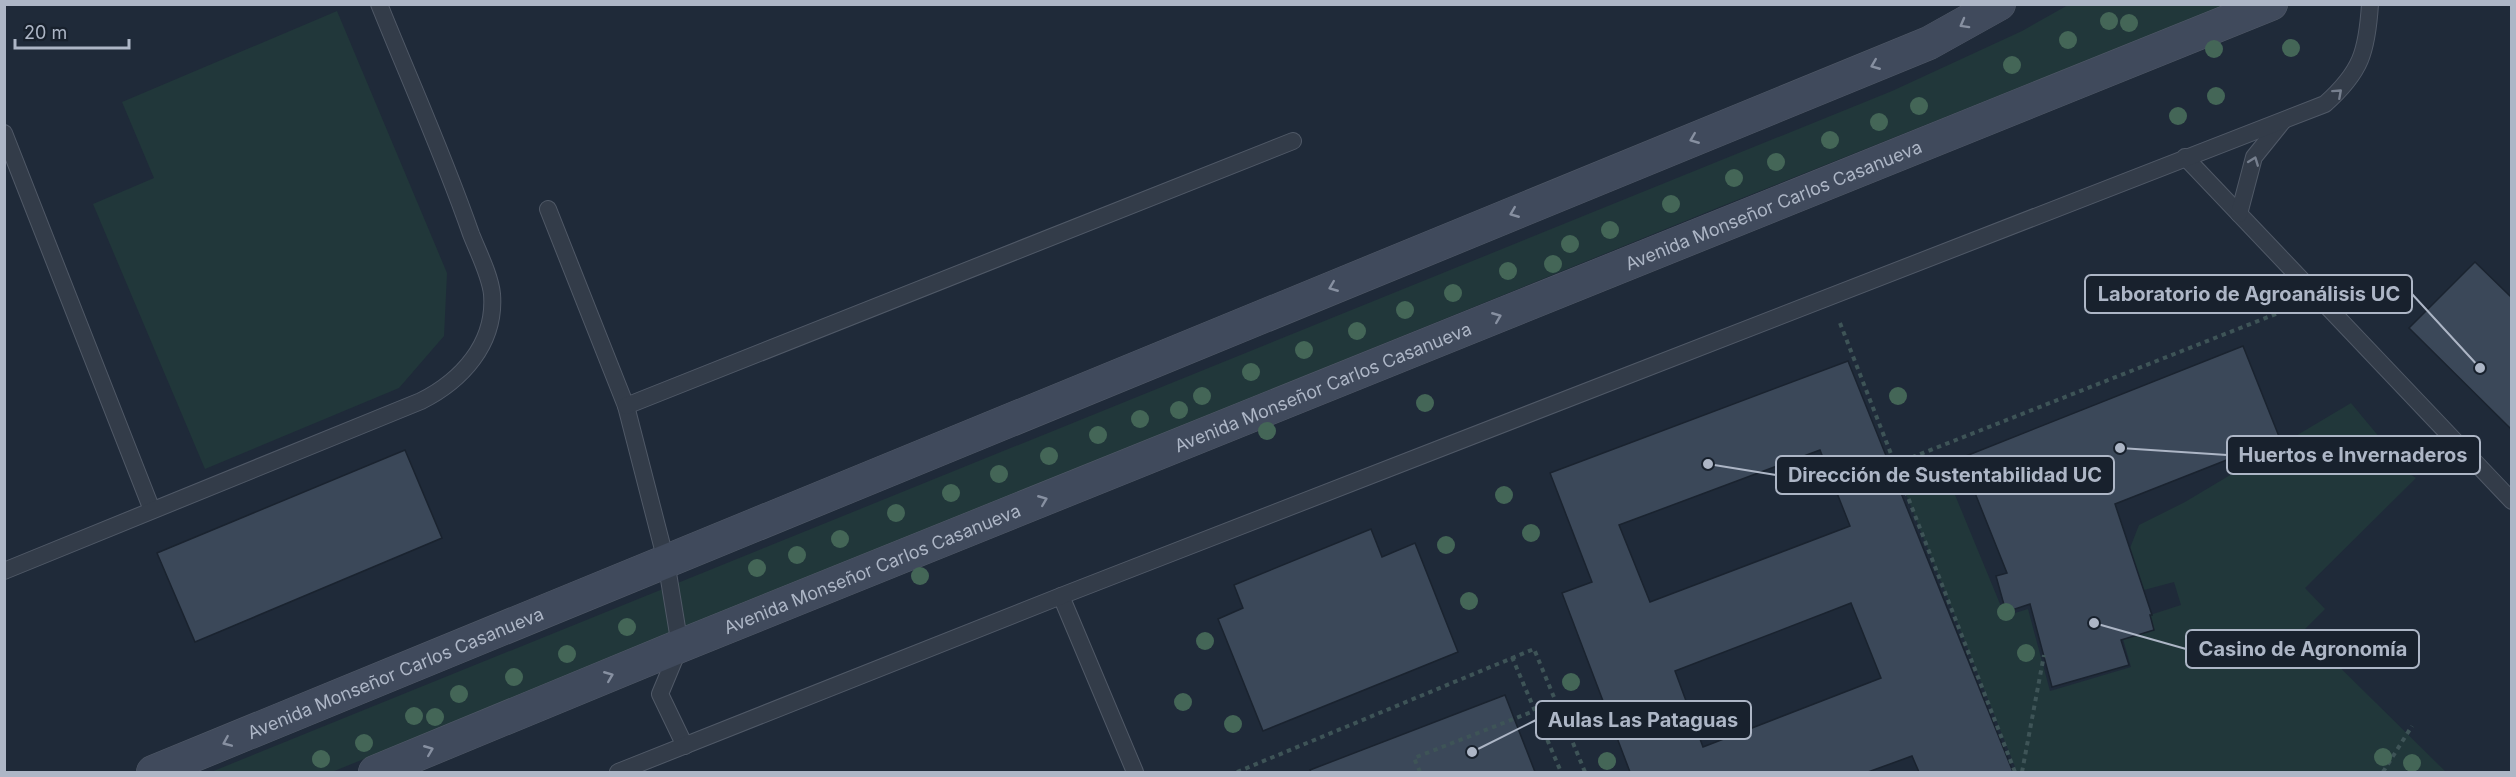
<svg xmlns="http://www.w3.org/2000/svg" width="2516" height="777" font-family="Inter,sans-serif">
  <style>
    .green { fill: #21373a }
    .building { fill: #3b4859; stroke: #1a232f; stroke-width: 1.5; fill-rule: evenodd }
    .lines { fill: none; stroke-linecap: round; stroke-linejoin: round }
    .lane-casing { stroke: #505967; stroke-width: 18 }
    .secondary-casing { stroke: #505967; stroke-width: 34 }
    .path { stroke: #3e5457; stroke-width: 4; stroke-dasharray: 4.5 4.5; stroke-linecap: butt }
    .lane { stroke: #333c49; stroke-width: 16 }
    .secondary { stroke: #404a5c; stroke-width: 33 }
    .tree { fill: #446657 }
    .oneway { stroke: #8790a1 }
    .oneway2 { stroke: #767f8e }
    .labels { text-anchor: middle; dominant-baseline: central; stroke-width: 5; stroke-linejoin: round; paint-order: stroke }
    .street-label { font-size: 18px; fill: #adb6c6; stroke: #18212d }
    .leader { fill: none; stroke: #adb6c6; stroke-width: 2 }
    .callout-dot { fill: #adb6c6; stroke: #18212d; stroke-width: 2 }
    .callout { fill: #18212d; stroke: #adb6c6; stroke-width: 2 }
    .callout-label { font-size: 20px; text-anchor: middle; font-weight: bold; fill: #adb6c6 }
  </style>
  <rect width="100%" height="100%" fill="#1f2a39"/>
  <g class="green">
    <path d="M2068 5H2227L1722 206 332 772H211L1892 91 2022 31Z"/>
    <path d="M337 11 447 273 444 336 399 388 205 469 93 204 154 178 122 102Z"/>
    <path d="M2351 403 2410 474 2416 478 2305 588 2325 609 2303 631 2446 772H2017L1900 479 1941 461 2005 616 2028 609 2050 691 2131 667 2123 639 2154 630 2150 615 2181 605 2174 582 2144 590 2130 548 2139 525 2185 502Z"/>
  </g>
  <g class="building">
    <path d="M2475 262 2511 297V429L2409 328Z"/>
    <path d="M2243 346 2280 439 2115 504 2152 615H2150L2154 630 2121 640 2129 665 2052 687 2030 604 2006 612 1996 576 2007 573 1961 458Z"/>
    <path d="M1848 361 2013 772H1919L1912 756 1868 772H1630L1562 593 1592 582 1550 473ZM1820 450 1850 526 1650 602 1619 525ZM1851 603 1881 678 1703 747 1675 671Z"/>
    <path d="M405 450 442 538 195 642 157 553Z"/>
    <path d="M1371 529 1382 557 1415 543 1458 652 1263 731 1218 619 1243 608 1234 585Z"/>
    <path d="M1505 695 1535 772H1311L1310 770Z"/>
  </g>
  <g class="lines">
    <defs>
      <g id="lane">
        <path d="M4 133 152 510"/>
        <path d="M2185 157 2512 501"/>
        <path d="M548 209 626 406 666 561 680 646 660 694 685 746"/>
        <path d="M2239 214 2254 157 2283 121"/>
        <path d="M626 406 1293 141"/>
        <path d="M4 571 421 401C461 381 496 344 492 294 490 275 478 252 471 234 444 156 410 81 379 4"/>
        <path d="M1061 596 1135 772"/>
        <path d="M618 772 1061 596 2325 104C2361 72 2367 52 2370 4"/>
      </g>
      <g id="secondary">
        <path id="s1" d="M153 772 1929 43 1999 4"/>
        <path id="s2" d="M375 772 680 646 2271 4"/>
      </g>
    </defs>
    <use href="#lane" class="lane-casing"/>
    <use href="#secondary" class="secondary-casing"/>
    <g class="path">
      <path d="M1840 323 2015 772"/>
      <path d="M1895 464 2291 308"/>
      <path d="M1512 657 1561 772"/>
      <path d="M1237 772 1534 649 1585 772"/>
      <path d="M1420 772 1414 758 1534 711"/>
      <path d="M2022 772 2044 655"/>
      <path d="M2383 772 2412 726"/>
    </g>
    <use href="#lane" class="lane"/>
    <use href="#secondary" class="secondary"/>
  </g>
  <g class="tree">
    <circle cx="2109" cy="21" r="9"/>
    <circle cx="2129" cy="23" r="9"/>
    <circle cx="2068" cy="40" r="9"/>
    <circle cx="2291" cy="48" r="9"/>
    <circle cx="2214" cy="49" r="9"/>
    <circle cx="2012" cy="65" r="9"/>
    <circle cx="2216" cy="96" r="9"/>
    <circle cx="1919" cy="106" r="9"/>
    <circle cx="2178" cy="116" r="9"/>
    <circle cx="1879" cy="122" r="9"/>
    <circle cx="1830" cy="140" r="9"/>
    <circle cx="1776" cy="162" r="9"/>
    <circle cx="1734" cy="178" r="9"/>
    <circle cx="1671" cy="204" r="9"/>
    <circle cx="1610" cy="230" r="9"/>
    <circle cx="1570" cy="244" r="9"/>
    <circle cx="1553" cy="264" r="9"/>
    <circle cx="1508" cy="271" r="9"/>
    <circle cx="1453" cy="293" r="9"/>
    <circle cx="1405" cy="310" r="9"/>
    <circle cx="1357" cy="331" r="9"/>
    <circle cx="1304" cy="350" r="9"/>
    <circle cx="1251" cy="372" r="9"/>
    <circle cx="1202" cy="396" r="9"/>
    <circle cx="1898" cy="396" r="9"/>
    <circle cx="1425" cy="403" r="9"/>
    <circle cx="1179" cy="410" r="9"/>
    <circle cx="1140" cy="419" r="9"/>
    <circle cx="1267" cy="431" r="9"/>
    <circle cx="1098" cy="435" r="9"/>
    <circle cx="1049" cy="456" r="9"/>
    <circle cx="999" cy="474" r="9"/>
    <circle cx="951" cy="493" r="9"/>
    <circle cx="1504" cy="495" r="9"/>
    <circle cx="896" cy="513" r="9"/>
    <circle cx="1531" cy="533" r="9"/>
    <circle cx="840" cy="539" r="9"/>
    <circle cx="1446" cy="545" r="9"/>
    <circle cx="797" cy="555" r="9"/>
    <circle cx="757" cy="568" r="9"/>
    <circle cx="920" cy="576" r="9"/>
    <circle cx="1469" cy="601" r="9"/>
    <circle cx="2006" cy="612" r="9"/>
    <circle cx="627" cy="627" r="9"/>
    <circle cx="1205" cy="641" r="9"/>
    <circle cx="2026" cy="653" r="9"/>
    <circle cx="567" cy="654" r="9"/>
    <circle cx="514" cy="677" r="9"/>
    <circle cx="1571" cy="682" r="9"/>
    <circle cx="459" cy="694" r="9"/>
    <circle cx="1183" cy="702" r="9"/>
    <circle cx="414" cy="716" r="9"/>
    <circle cx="435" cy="717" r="9"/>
    <circle cx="1233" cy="724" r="9"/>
    <circle cx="364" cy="743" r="9"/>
    <circle cx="2383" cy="757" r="9"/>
    <circle cx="321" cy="759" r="9"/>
    <circle cx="1607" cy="761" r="9"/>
    <circle cx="2412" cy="763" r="9"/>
  </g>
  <defs><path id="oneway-chevron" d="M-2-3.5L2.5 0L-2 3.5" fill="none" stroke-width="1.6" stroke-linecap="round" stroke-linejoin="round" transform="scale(1.5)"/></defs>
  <g class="oneway">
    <use href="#oneway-chevron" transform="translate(1964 24) rotate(151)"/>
    <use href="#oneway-chevron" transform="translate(1875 65) rotate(158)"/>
    <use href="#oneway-chevron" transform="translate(1694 139) rotate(158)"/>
    <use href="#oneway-chevron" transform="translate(1514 213) rotate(158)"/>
    <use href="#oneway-chevron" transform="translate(1333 287) rotate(158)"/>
    <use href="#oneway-chevron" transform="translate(1497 317) rotate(-22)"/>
    <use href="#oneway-chevron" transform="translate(1043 500) rotate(-22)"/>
    <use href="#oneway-chevron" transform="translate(609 676) rotate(-22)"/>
    <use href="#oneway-chevron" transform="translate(227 742) rotate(157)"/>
    <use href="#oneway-chevron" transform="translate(429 750) rotate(-22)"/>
  </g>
  <g class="oneway2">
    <use href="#oneway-chevron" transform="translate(2338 93) rotate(-42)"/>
    <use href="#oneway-chevron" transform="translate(2254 161) rotate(-69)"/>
  </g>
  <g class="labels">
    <g class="street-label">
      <text stroke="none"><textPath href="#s2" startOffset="1509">Avenida Monseñor Carlos Casanueva</textPath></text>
      <text stroke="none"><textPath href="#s2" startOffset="1023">Avenida Monseñor Carlos Casanueva</textPath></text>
      <text stroke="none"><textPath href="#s2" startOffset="537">Avenida Monseñor Carlos Casanueva</textPath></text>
      <text stroke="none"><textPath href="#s1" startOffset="262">Avenida Monseñor Carlos Casanueva</textPath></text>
    </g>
  </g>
  <path class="leader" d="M2480 368L2412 294M2120 448L2227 455M1708 464L1776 475M2094 623L2186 649M1472 752L1536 720"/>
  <g class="callout-dot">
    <circle cx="2480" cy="368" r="6"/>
    <circle cx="2120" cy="448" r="6"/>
    <circle cx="1708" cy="464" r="6"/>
    <circle cx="2094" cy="623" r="6"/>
    <circle cx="1472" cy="752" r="6"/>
  </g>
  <g class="callout">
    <rect x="2085" y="275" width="327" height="38" rx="6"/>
    <rect x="2227" y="436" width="253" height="38" rx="6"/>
    <rect x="1776" y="456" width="338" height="38" rx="6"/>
    <rect x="2186" y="630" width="233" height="38" rx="6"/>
    <rect x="1536" y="701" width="215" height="38" rx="6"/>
  </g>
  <g class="callout-label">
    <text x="2249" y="301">Laboratorio de Agroanálisis UC</text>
    <text x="2353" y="462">Huertos e Invernaderos</text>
    <text x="1945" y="482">Dirección de Sustentabilidad UC</text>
    <text x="2303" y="656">Casino de Agronomía</text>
    <text x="1643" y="727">Aulas Las Pataguas</text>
  </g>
  <rect width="2516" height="777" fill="none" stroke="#adb6c6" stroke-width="12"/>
  <path d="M15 39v9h114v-9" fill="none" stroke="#adb6c6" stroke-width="3"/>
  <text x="24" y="39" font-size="18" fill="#adb6c6" stroke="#18212d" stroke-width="4.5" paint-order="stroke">20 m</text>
</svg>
